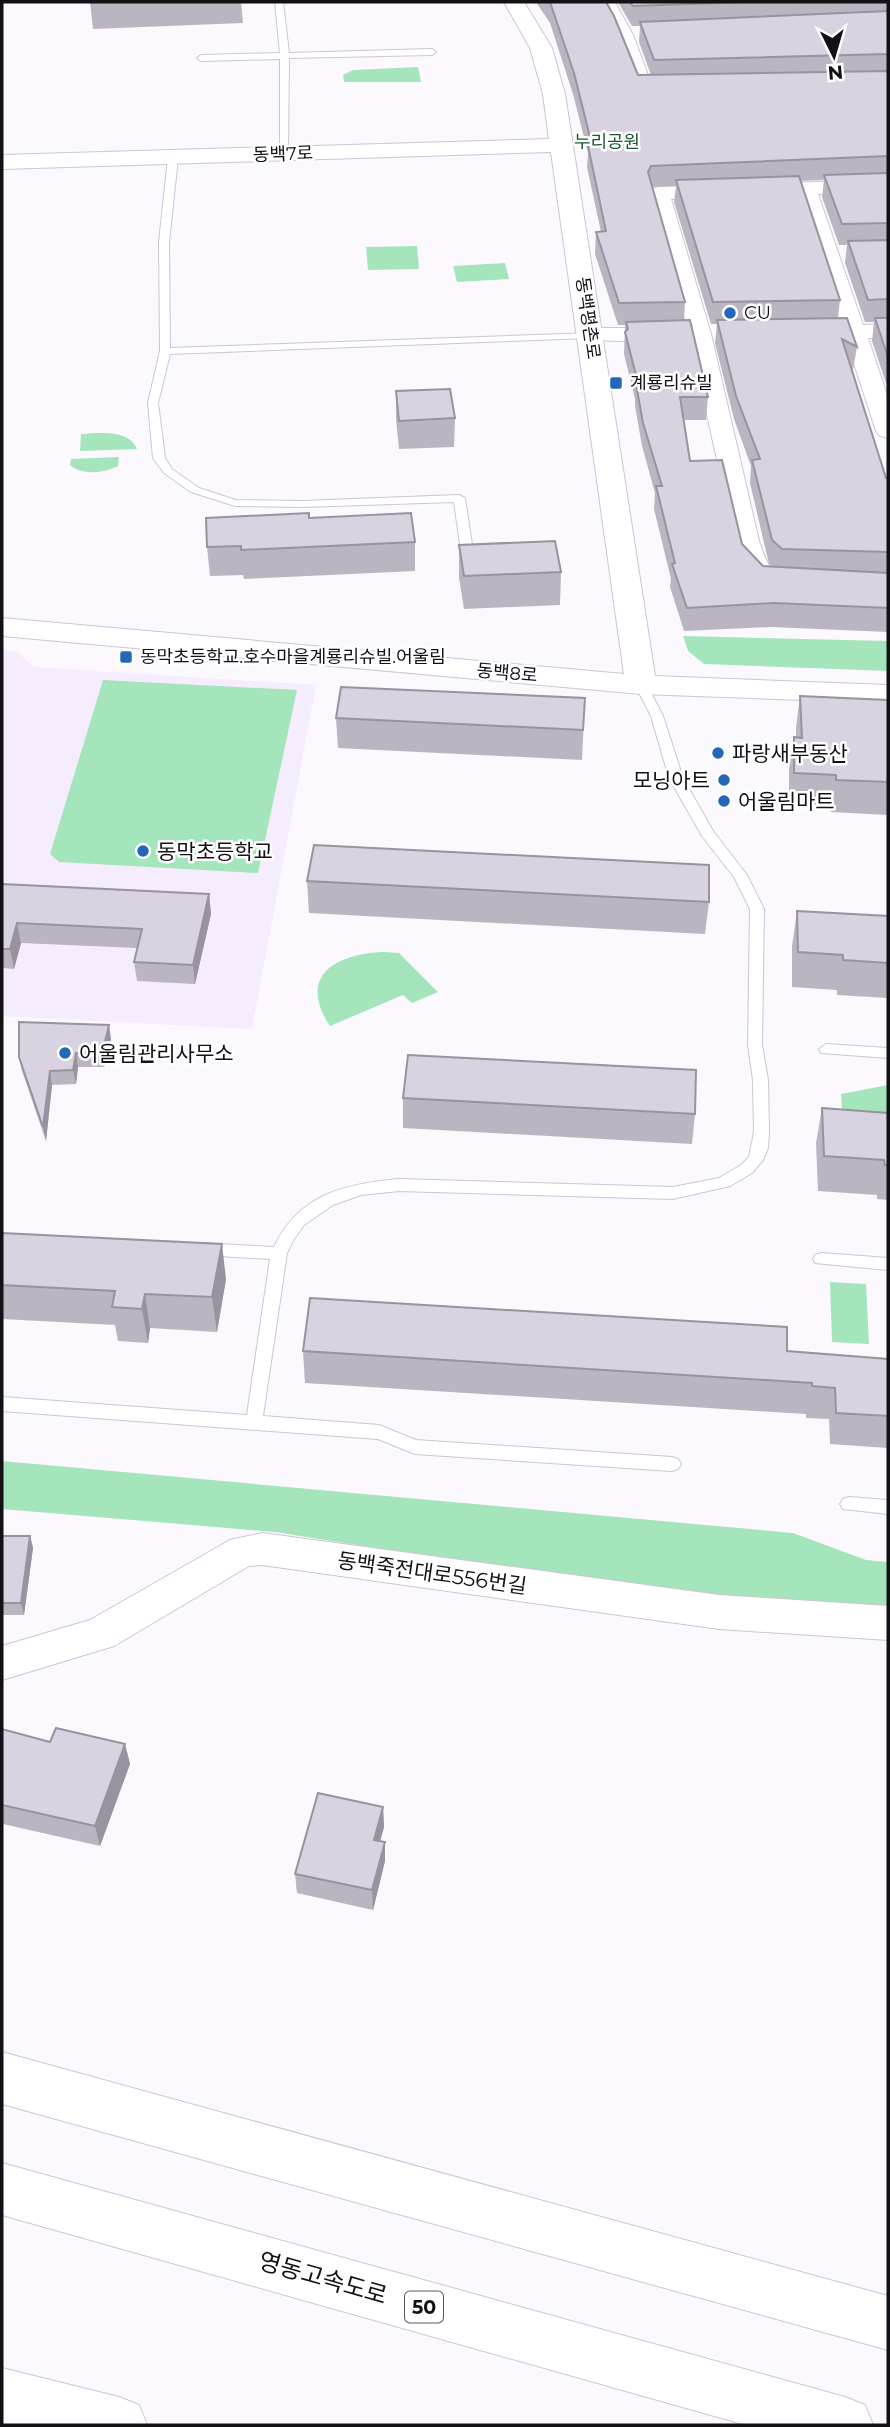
<svg xmlns="http://www.w3.org/2000/svg" width="890" height="2427" font-family="Montserrat,'Noto Sans KR',sans-serif">
  <style>
    .built { fill: #f5ecfe }
    .green { fill: #a5e5bc }
    .lines { fill: none; stroke-linecap: round; stroke-linejoin: round }
    .lane-casing { stroke: #cdc5d4; stroke-width: 2 }
    .street-casing { stroke: #cdc5d4; stroke-width: 2 }
    .secondary-casing { stroke: #cdc5d4; stroke-width: 2 }
    .highway-casing { stroke: #cdc5d4; stroke-width: 2 }
    .lane { fill: #fff; fill-rule: evenodd }
    .street { fill: #fff; fill-rule: evenodd }
    .secondary { fill: #fff; fill-rule: evenodd }
    .highway { fill: #fff; fill-rule: evenodd }
    .wall { fill: #bbb5c2; fill-rule: evenodd }
    .shaded-wall { fill: #98939e }
    .building { fill: #d9d2e1; stroke: #98939e; stroke-width: 2 }
    .poi-dot { fill: #2467b8; stroke: #fff; stroke-width: 2.5 }
    .labels { text-anchor: middle; dominant-baseline: central; stroke-width: 5; stroke-linejoin: round; paint-order: stroke }
    .far-park-label { font-size: 18px; fill: #195736; stroke: #fff }
    .far-street-label { font-size: 18px; fill: #131116; stroke: #fff }
    .far-poi-label { font-size: 18px; fill: #131116; stroke: #fff; text-anchor: start }
    .shield { fill: #fff; stroke: #5a585c; stroke-width: 2 }
    .shield-label { font-size: 19px; font-weight: bold; fill: #131116 }
    .poi-label { font-size: 21px; fill: #131116; stroke: #fff; text-anchor: start }
    .street-label { font-size: 21px; fill: #131116; stroke: #fff }
    .near-street-label { font-size: 24px; fill: #131116; stroke: #fff }
  </style>
  <rect width="100%" height="100%" fill="#fbf8fe"/>
  <path class="built" d="M2 650 17 652 34 667 316 685 252 1029 2 1016Z"/>
  <g class="green">
    <path d="M418 67 421 82H344L343 75 353 70Z"/>
    <path d="M417 246 419 269 368 270 366 247Z"/>
    <path d="M505 263 509 279 457 282 453 266Z"/>
    <path d="M81 434C99 433 129 429 137 449L80 451Z"/>
    <path d="M119 457 118 466C104 473 82 476 70 465L71 459Z"/>
    <path d="M683 636 888 641V671L704 664 688 651Z"/>
    <path d="M103 680 297 690 258 873 59 862 50 854Z"/>
    <path d="M383 952 399 953 438 992 412 1003 403 995 330 1026C297 976 335 954 383 952Z"/>
    <path d="M888 1085V1126L843 1123 841 1094Z"/>
    <path d="M830 1282 866 1284 869 1344 832 1342Z"/>
    <path d="M2 1461 793 1533 866 1560 888 1562V1609L774 1601 597 1583 275 1532 2 1509Z"/>
  </g>
  <g class="lines">
    <defs>
      <g id="lane">
        <path d="M275 2H283L289 53 432 49 436 52 432 55 289 58 288 153 280 155V59L201 61 197 58 201 55 280 53Z"/>
        <path d="M173 155 178 158 169 242 170 348 594 333V337L590 338 170 354 158 403 165 458 172 469 199 488 236 500 302 501 459 495 465 498 473 551 471 553H463L461 551 454 502 302 507 235 506 191 492 164 473 153 458 148 403 160 351 159 242 168 158Z"/>
        <path d="M641 681 647 685 663 716 683 778 713 831 747 875 764 909 762 1045 768 1080 769 1132 768 1148 763 1160 752 1173 730 1186 673 1199 399 1191 361 1195 333 1205 304 1225 294 1239 287 1253 263 1416 379 1425 416 1440 672 1457 678 1459 681 1464 678 1469 672 1471 415 1454 378 1439 2 1411V1397L247 1415 270 1259 201 1255 195 1253 193 1249 195 1245 201 1243 274 1247C299 1194 345 1184 399 1179L673 1187 719 1178 741 1165 749 1157 754 1132 753 1080 748 1045 750 909 734 877 702 836 669 778 651 716 635 685Z"/>
        <path d="M826 1044 888 1048V1058L821 1053 819 1049Z"/>
        <path d="M821 1253 888 1258V1270L815 1263 813 1259 815 1255Z"/>
        <path d="M849 1497 888 1500V1514L843 1509 840 1504 843 1499Z"/>
      </g>
      <g id="street">
        <path d="M597 2H615L633 35 651 83 679 84 681 88 679 92 637 93 615 35Z"/>
        <path d="M888 180V192L818 194 863 325 888 324V338H868L888 398V438L880 436 876 431 846 339 798 338 795 333 798 328 841 326 798 195 671 199 711 334 759 541C765 558 768 572 787 577L791 582 787 587C754 596 743 567 735 541L689 334 649 193 652 189 659 187Z"/>
        <path d="M590 328H668L676 330 679 335 676 340 668 342 582 340 579 335 582 330Z"/>
        <path d="M262 1533 719 1595 888 1606V1640L719 1629 262 1565 249 1566 114 1646 2 1680V1646L90 1620 230 1540Z"/>
      </g>
      <path id="secondary" d="M504 2H524L552 48 565 94 655 676 888 685V703L641 694 2 636V618L624 674 551 152 2 169V155L549 139 543 94 530 48Z"/>
      <g id="highway">
        <path d="M2 2052 888 2296V2350L2 2104Z"/>
        <path d="M2 2163 845 2397 865 2405 873 2425H746L2 2215Z"/>
        <path d="M2 2368 119 2397 139 2405 147 2425 2 2424Z"/>
      </g>
    </defs>
    <use href="#lane" class="lane-casing"/>
    <use href="#street" class="street-casing"/>
    <use href="#secondary" class="secondary-casing"/>
    <use href="#highway" class="highway-casing"/>
    <use href="#lane" class="lane"/>
    <use href="#street" class="street"/>
    <use href="#secondary" class="secondary"/>
    <use href="#highway" class="highway"/>
  </g>
  <g class="wall">
    <path d="M90 2H241L243 23 93 29Z"/>
    <path d="M536 2H606L638 75H651L639 42 640 26H632L618 2H888V389L872 341 874 322H865L845 263 847 245H839L822 197 824 180 800 181 840 300 838 318 857 347 853 370 851 368 886 478H888V632L771 627 684 631 670 587 671 579 654 509 655 493 642 446 635 406V399L624 354 625 325H618L595 254 596 232H601L587 167 588 153 573 94 550 23ZM676 186 674 202 711 324H717L715 343 734 419 751 466 750 483 769 564 772 566H763L742 544 690 461 683 420H706L708 397 684 320 685 302 652 187Z"/>
    <path d="M396 391 455 418 454 447 399 449 396 419Z"/>
    <path d="M309 518 415 542V571L244 579 243 575 210 576 207 547Z"/>
    <path d="M459 545 561 572 560 605 464 609 459 578Z"/>
    <path d="M800 696 888 700V815L831 812 830 807 789 805V769L794 737 796 738V728Z"/>
    <path d="M585 698 582 760 338 748 336 718Z"/>
    <path d="M307 881 709 902 705 934 309 913Z"/>
    <path d="M2 884 209 894 211 914 195 984 137 981 134 962 137 948 21 943 14 969 2 968Z"/>
    <path d="M797 911 888 916V998L837 995V990L792 987V946Z"/>
    <path d="M111 1039 104 1067H78L76 1084 52 1085 46 1141 22 1071 19 1057Z"/>
    <path d="M403 1098 695 1114 692 1144 403 1128Z"/>
    <path d="M822 1108 888 1113V1200L877 1199V1195L818 1191 816 1143Z"/>
    <path d="M2 1233 226 1279 217 1332 150 1328 148 1343 118 1341 115 1325 2 1319V1320Z"/>
    <path d="M303 1351H787L888 1359V1448L830 1444 829 1419 806 1418V1414L305 1383Z"/>
    <path d="M2 1536H30L33 1548 24 1615H2Z"/>
    <path d="M2 1729 50 1742 125 1744 130 1764 100 1846 3 1824 2 1827Z"/>
    <path d="M383 1807 384 1827 380 1841 385 1842V1861L373 1910 297 1893 295 1874Z"/>
  </g>
  <g class="shaded-wall">
    <path d="M209 894 211 914 195 984 193 965Z"/>
    <path d="M17 923 21 943 14 969 10 949Z"/>
    <path d="M109 1025 111 1039 104 1067 102 1054Z"/>
    <path d="M76 1053 78 1067 76 1084 73 1070Z"/>
    <path d="M50 1071 52 1085 46 1141 43 1127Z"/>
    <path d="M222 1244 226 1279 217 1332 212 1297Z"/>
    <path d="M145 1294 150 1328 148 1343 142 1309Z"/>
    <path d="M30 1536 33 1548 24 1615 21 1603Z"/>
    <path d="M125 1744 130 1764 100 1846 95 1826Z"/>
    <path d="M383 1807 384 1827 375 1859 374 1840Z"/>
    <path d="M385 1842V1861L373 1910 372 1890Z"/>
  </g>
  <g class="building">
    <path d="M550 2H606L614 16 638 75 888 71V156L651 166 648 172 685 302 619 303 596 232 606 231 588 146 592 145 574 73Z"/>
    <path d="M630 2H744L633 6Z"/>
    <path d="M888 11V54L654 60 640 22Z"/>
    <path d="M888 173V223L842 224 824 175Z"/>
    <path d="M799 176 840 300 713 302 676 180Z"/>
    <path d="M888 240V299L868 300 848 241Z"/>
    <path d="M847 318 857 347 842 339 886 478H888V552L782 549 772 540 752 460 760 459 736 396 717 320Z"/>
    <path d="M875 318H888V357Z"/>
    <path d="M690 320 708 397H680L690 461 722 460 742 544 763 566 888 573V608L774 603 687 608 672 564 675 563 656 486H662L643 423 636 384 638 383 625 332 628 329 626 322Z"/>
    <path d="M450 389 455 418 399 421 396 391Z"/>
    <path d="M309 513V518L411 513 415 542 241 550V546L207 547 206 518Z"/>
    <path d="M555 541 561 572 464 576 459 545Z"/>
    <path d="M341 687 585 698 583 730 336 718Z"/>
    <path d="M800 696 888 700V782L836 780V775L794 773V737L802 738Z"/>
    <path d="M314 845 709 865V902L307 881Z"/>
    <path d="M2 884 209 894 193 965 134 962 142 929 17 923 10 949H2Z"/>
    <path d="M797 911 888 916V963L843 960V955L798 952Z"/>
    <path d="M19 1022 109 1025 102 1054 76 1053 73 1070 50 1071 43 1127 19 1057Z"/>
    <path d="M408 1055 696 1070 695 1114 403 1098Z"/>
    <path d="M822 1108 888 1113V1165H885L884 1160 824 1156Z"/>
    <path d="M2 1233 222 1244 212 1297 145 1294 142 1309 112 1307 115 1291 2 1285Z"/>
    <path d="M310 1298 787 1327V1351L888 1359V1416L836 1413 835 1388 812 1386V1383L303 1351Z"/>
    <path d="M2 1536H30L21 1603H2Z"/>
    <path d="M56 1728 125 1744 95 1826 2 1805V1729L50 1742Z"/>
    <path d="M318 1793 383 1807 374 1840 385 1842 372 1890 295 1874Z"/>
  </g>
  <g class="poi-dot">
    <circle cx="730" cy="313" r="7"/>
    <rect x="609" y="376" width="14" height="14" rx="3.5"/>
    <rect x="119" y="650" width="14" height="14" rx="3.5"/>
    <circle cx="718" cy="753" r="7"/>
    <circle cx="724" cy="780" r="7"/>
    <circle cx="724" cy="801" r="7"/>
    <circle cx="143" cy="851" r="7"/>
    <circle cx="65" cy="1053" r="7"/>
  </g>
  <g class="labels">
    <g class="far-park-label">
      <text x="607" y="142">누리공원</text>
    </g>
    <g class="far-street-label">
      <text transform="translate(283 154) rotate(-2)">동백7로</text>
      <text transform="translate(588 318) rotate(82)">동백평촌로</text>
      <text transform="translate(507 673) rotate(5)">동백8로</text>
    </g>
    <g class="far-poi-label">
      <text x="744" y="313">CU</text>
      <text x="630" y="383">계룡리슈빌</text>
      <text x="140" y="657">동막초등학교.호수마을계룡리슈빌.어울림</text>
    </g>
    <rect class="shield" x="405" y="2291.5" width="38" height="31" rx="5"/>
    <g class="shield-label">
      <text x="424" y="2307">50</text>
    </g>
    <g class="poi-label">
      <text x="732" y="753">파랑새부동산</text>
      <text x="710" y="780" text-anchor="end">모닝아트</text>
      <text x="738" y="801">어울림마트</text>
      <text x="157" y="851">동막초등학교</text>
      <text x="79" y="1053">어울림관리사무소</text>
    </g>
    <g class="street-label">
      <text transform="translate(432 1573) rotate(8)">동백죽전대로556번길</text>
    </g>
    <g class="near-street-label">
      <text transform="translate(323 2278) rotate(16)">영동고속도로</text>
    </g>
  </g>
  <rect width="890" height="2427" fill="none" stroke="#131116" stroke-width="7"/>
  <g transform="translate(834 56) rotate(175)" stroke="#ffffff" stroke-width="5" paint-order="stroke">
  <path d="M0-5L12 26L0 18L-12 26Z" fill="#131116"/>
  <text y="-10" font-size="19" font-weight="bold" text-anchor="middle" fill="#131116">N</text>
  </g>
</svg>
